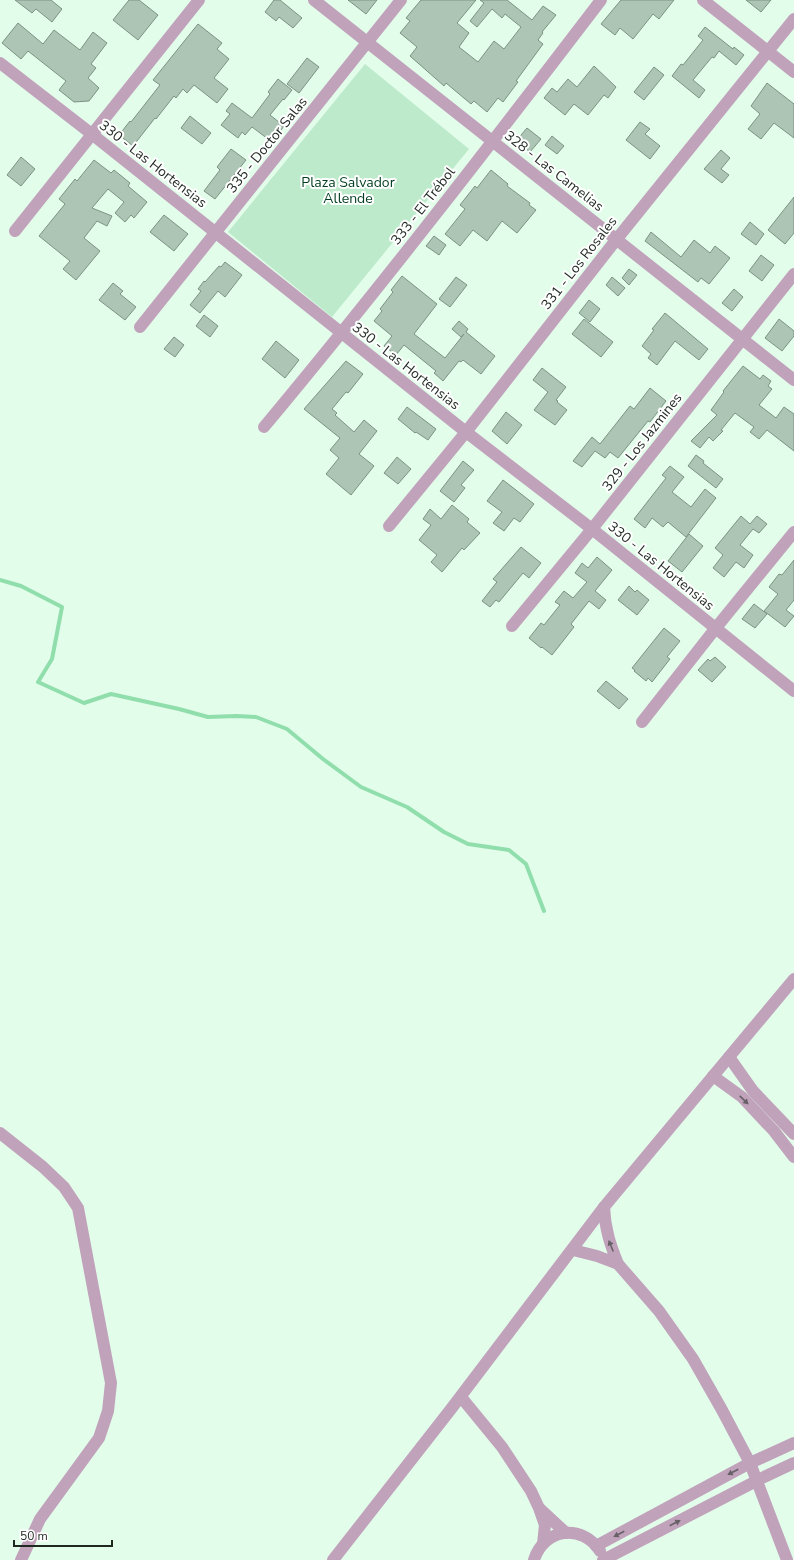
<svg xmlns="http://www.w3.org/2000/svg" width="794" height="1560" font-family="'Nunito Sans',sans-serif">
  <style>
    .green { fill: #bceacb }
    .lines { fill: none; stroke-linecap: round; stroke-linejoin: round }
    .stream { stroke: #91dead; stroke-width: 4 }
    .building { fill: #adc5b4; stroke: #7c9383 }
    .minor { stroke: #c0a3bb; stroke-width: 12 }
    .oneway { fill: #676067 }
    .labels { text-anchor: middle; dominant-baseline: central; stroke-width: 4; stroke-linejoin: round; paint-order: stroke }
    .street-label { font-size: 14px; fill: #1f2922; stroke: #fff }
    .park-label { font-size: 14px; fill: #003e1f; stroke: #fff }
  </style>
  <rect width="100%" height="100%" fill="#e3fdeb"/>
  <path class="green" d="M365 64 469 149 332 317 228 232Z"/>
  <g class="lines">
    <path class="stream" d="M0 580 21 586 62 607 52 659 38 682 84 703 111 694 179 709 208 717 236 716 256 717 287 729 323 759 361 787 407 807 444 832 468 844 509 850 526 864 544 911"/>
  </g>
  <g class="building">
    <path d="M15 0H51L62 9 52 22 36 9 32 13Z"/>
    <path d="M129 0H139L158 15 138 40 113 20Z"/>
    <path d="M274 0H280L302 18 293 28 279 17 276 21 265 12Z"/>
    <path d="M348 0H377L366 14Z"/>
    <path d="M421 0H476L457 23 469 33 459 47 478 62 494 41 504 49 521 27 505 14 502 18 492 9 477 27 470 21 484 3 480 0H507L532 20 543 6 556 15 542 32 543 33 538 40 543 44 516 81 518 82 503 102 498 98 487 112 474 101 471 104 446 83 444 86 410 56 417 47 400 33 410 21 406 18Z"/>
    <path d="M621 0H674L659 19 653 14 633 39 620 28 615 35 601 24Z"/>
    <path d="M746 0H771L761 12Z"/>
    <path d="M18 23 43 44 54 30 80 50 93 32 107 43 91 64 96 68 88 78 99 88 89 101 74 102 59 90 66 81 28 51 21 59 2 43Z"/>
    <path d="M198 24 222 43 217 49 229 59 214 78 228 89 217 103 194 85 187 93 183 89 176 98 174 96 156 119 155 118 133 146 119 135 130 121 131 122 160 85 153 80Z"/>
    <path d="M705 27 733 49 734 47 744 55 736 65 719 51 714 58 712 57 693 80 705 90 699 98 672 76 681 64 683 65 703 40 698 36Z"/>
    <path d="M307 58 319 67 299 93 287 84Z"/>
    <path d="M594 66 616 87 608 98 604 95 588 115 574 104 565 115 544 98 552 88 557 92 568 79 577 87Z"/>
    <path d="M654 67 664 75 644 100 634 92Z"/>
    <path d="M278 79 292 90 284 100 283 99 270 115 284 126 272 142 252 127 245 135 242 132 238 138 221 125 230 114 226 111 232 103 252 118 270 94 268 92Z"/>
    <path d="M767 83 794 104V138L774 123 761 139 748 129 760 114 751 106Z"/>
    <path d="M190 116 211 133 202 144 181 128Z"/>
    <path d="M640 122 650 129 645 134 660 146 650 159 626 140Z"/>
    <path d="M527 128 541 139 530 152 516 141Z"/>
    <path d="M552 136 564 146 557 154 545 145Z"/>
    <path d="M231 149 246 160 215 199 204 191 220 170 217 167Z"/>
    <path d="M721 150 730 158 721 169 729 175 722 183 704 169Z"/>
    <path d="M21 157 35 169 21 186 7 175Z"/>
    <path d="M94 160 111 173 114 170 130 183 128 186 147 202 134 218 131 215 125 222 115 213 124 202 108 189 92 208 112 216 107 226 97 221 84 238 100 251 76 280 63 269 70 261 39 236 65 204 59 199 75 179 77 181Z"/>
    <path d="M491 170 508 184 507 186 530 203 529 205 536 210 517 233 502 221 487 241 473 230 460 246 445 234 465 209 460 205 475 186 477 188Z"/>
    <path d="M794 197V233L785 244 768 230Z"/>
    <path d="M164 215 188 234 174 251 150 232Z"/>
    <path d="M750 222 764 234 756 245 741 234Z"/>
    <path d="M651 232 681 257 694 240 710 253 715 246 730 258 709 284 701 278 698 282 645 241Z"/>
    <path d="M434 236 446 245 439 255 426 246Z"/>
    <path d="M761 255 774 265 762 281 749 271Z"/>
    <path d="M225 262 242 275 225 297 218 291 200 313 190 305 201 291 198 289 204 281 205 282 219 266 221 267Z"/>
    <path d="M629 269 637 275 629 285 622 278Z"/>
    <path d="M402 276 437 304 414 334 445 358 464 334 461 337 452 329 459 321 468 329 466 332 495 356 481 374 463 360 461 362 459 361 443 381 434 373 436 371 404 345 396 355 384 346 392 336 374 321 382 311 380 309 393 292 391 290Z"/>
    <path d="M456 277 467 285 450 307 439 299Z"/>
    <path d="M612 277 625 288 618 296 606 285Z"/>
    <path d="M113 283 123 291 120 294 136 307 125 320 99 300Z"/>
    <path d="M734 289 743 297 732 311 722 303Z"/>
    <path d="M589 300 600 309 590 322 579 313Z"/>
    <path d="M665 313 708 349 699 360 675 341 657 365 648 358 651 354 642 346 654 330 652 329Z"/>
    <path d="M204 315 218 326 210 337 196 326Z"/>
    <path d="M584 319 613 342 601 357 572 334Z"/>
    <path d="M779 319 794 331V336L782 351 765 338Z"/>
    <path d="M174 337 184 345 175 357 164 349Z"/>
    <path d="M276 341 299 360 285 378 262 359Z"/>
    <path d="M346 361 363 374 348 393 346 392 332 409 337 413 335 415 354 432 364 420 377 431 359 454 374 466 351 495 326 474 339 458 330 450 340 438 304 409Z"/>
    <path d="M743 366 760 379 763 375 771 381 768 386 772 389 759 405 776 418 784 407 794 414V451L767 430 759 439 750 432 754 427 735 413 721 430 723 431 713 441 709 437 700 448 691 441 717 415 711 410 724 392 723 391Z"/>
    <path d="M542 368 566 387 556 400 558 401 557 402 567 410 555 425 534 410 548 392 533 380Z"/>
    <path d="M650 388 666 401 650 422 648 421 618 458 610 452 605 458 595 451 582 467 573 461 592 437 600 444 630 406 634 409Z"/>
    <path d="M407 407 436 429 428 440 416 432 415 433 398 419Z"/>
    <path d="M506 412 522 425 507 444 492 431Z"/>
    <path d="M696 455 704 461 703 463 723 479 716 488 688 466Z"/>
    <path d="M397 457 411 469 398 484 384 473Z"/>
    <path d="M463 461 474 470 461 485 465 488 454 502 440 491Z"/>
    <path d="M670 466 684 477 672 492 691 507 705 489 716 498 686 537 668 522 663 527 652 518 645 528 634 519 666 478 662 475Z"/>
    <path d="M503 480 534 504 520 522 514 518 504 531 493 523 502 512 487 501Z"/>
    <path d="M452 505 469 519 467 522 480 533 464 550 462 548 442 572 431 562 437 555 419 540 431 525 423 519 430 509 441 519Z"/>
    <path d="M741 516 750 524 757 516 767 524 759 533 753 529 740 545 753 555 744 568 736 562 724 577 713 568 723 555 715 548Z"/>
    <path d="M689 534 703 546 682 572 668 561Z"/>
    <path d="M521 547 541 563 529 578 523 573 499 602 496 600 490 607 482 601 497 582 493 579Z"/>
    <path d="M597 557 612 570 595 591 606 600 599 609 589 601 571 624 574 627 552 655 542 647 541 648 529 638 541 623 544 625 560 605 555 602 564 591 573 598 587 582 575 573 582 563 588 568Z"/>
    <path d="M794 560V600L786 610 794 616 785 627 764 611 778 594 769 587 779 574 782 575Z"/>
    <path d="M629 586 635 592 637 590 649 600 637 615 618 600Z"/>
    <path d="M754 604 767 614 755 628 742 619Z"/>
    <path d="M664 628 680 641 667 657 670 659 652 682 648 678 646 681 634 671 635 670 632 668Z"/>
    <path d="M715 657 726 667 712 682 698 670 708 659 710 661Z"/>
    <path d="M606 681 628 699 619 709 597 691Z"/>
  </g>
  <g class="lines">
    <g class="minor">
      <path d="M314 0 794 380"/>
      <path d="M703 0 794 72"/>
      <path d="M0 63 93 135 466 432 592 529 794 691"/>
      <path d="M15 231 199 0"/>
      <path d="M140 327 401 0"/>
      <path d="M264 427C380 288 491 144 601 0"/>
      <path d="M389 526 466 432 616 240 794 19"/>
      <path d="M512 626 592 529 794 274"/>
      <path d="M642 722 715 629 794 532"/>
      <path d="M729 1057 753 1091 794 1134"/>
      <path d="M713 1076 742 1097 774 1131 794 1157"/>
      <path d="M0 1133 43 1167 64 1187 78 1208 111 1383 108 1411 99 1438 40 1519 21 1560"/>
      <path d="M573 1250 597 1256 618 1264C610 1244 605 1229 604 1207"/>
      <path d="M618 1264 659 1311 693 1359 722 1410 750 1463 787 1560"/>
      <path d="M461 1397 502 1447 531 1491 539 1508 545 1525 543 1544"/>
      <path d="M540 1509 566 1533"/>
      <path d="M596 1546 750 1463 794 1443"/>
      <path d="M333 1560 451 1409 604 1207 794 979"/>
      <path d="M534 1560C544 1528 582 1523 600 1551"/>
      <path d="M603 1560 764 1477 794 1463"/>
    </g>
  </g>
  <defs><path id="oneway-solid" d="M-6-.8H1V-3.2L6.5 0L1 3.2V.8H-6Z"/></defs>
  <g class="oneway">
    <use href="#oneway-solid" transform="translate(744 1100) rotate(44)"/>
    <use href="#oneway-solid" transform="translate(611 1246) rotate(-112)"/>
    <use href="#oneway-solid" transform="translate(733 1472) rotate(152)"/>
    <use href="#oneway-solid" transform="translate(675 1523) rotate(-27)"/>
    <use href="#oneway-solid" transform="translate(619 1534) rotate(152)"/>
  </g>
  <g class="labels">
    <g class="street-label">
      <text transform="translate(267 145) rotate(-51)">335 - Doctor Salas</text>
      <text transform="translate(153 164) rotate(38)">330 - Las Hortensias</text>
      <text transform="translate(554 171) rotate(38)">328 - Las Camelias</text>
      <text transform="translate(423 206) rotate(-52)">333 - El Trébol</text>
      <text transform="translate(579 263) rotate(-52)">331 - Los Rosales</text>
      <text transform="translate(406 366) rotate(38)">330 - Las Hortensias</text>
      <text transform="translate(642 442) rotate(-52)">329 - Los Jazmines</text>
      <text transform="translate(661 566) rotate(39)">330 - Las Hortensias</text>
    </g>
    <g class="park-label">
      <text x="348" y="182">Plaza Salvador<tspan x="348" dy="16">Allende</tspan></text>
    </g>
  </g>
  <path d="M14 1540v6h98v-6" fill="none" stroke="#1f2922" stroke-width="2"/>
  <text x="20" y="1540" font-size="12" fill="#1f2922" stroke="#ffffff" stroke-width="3" paint-order="stroke">50 m</text>
</svg>
